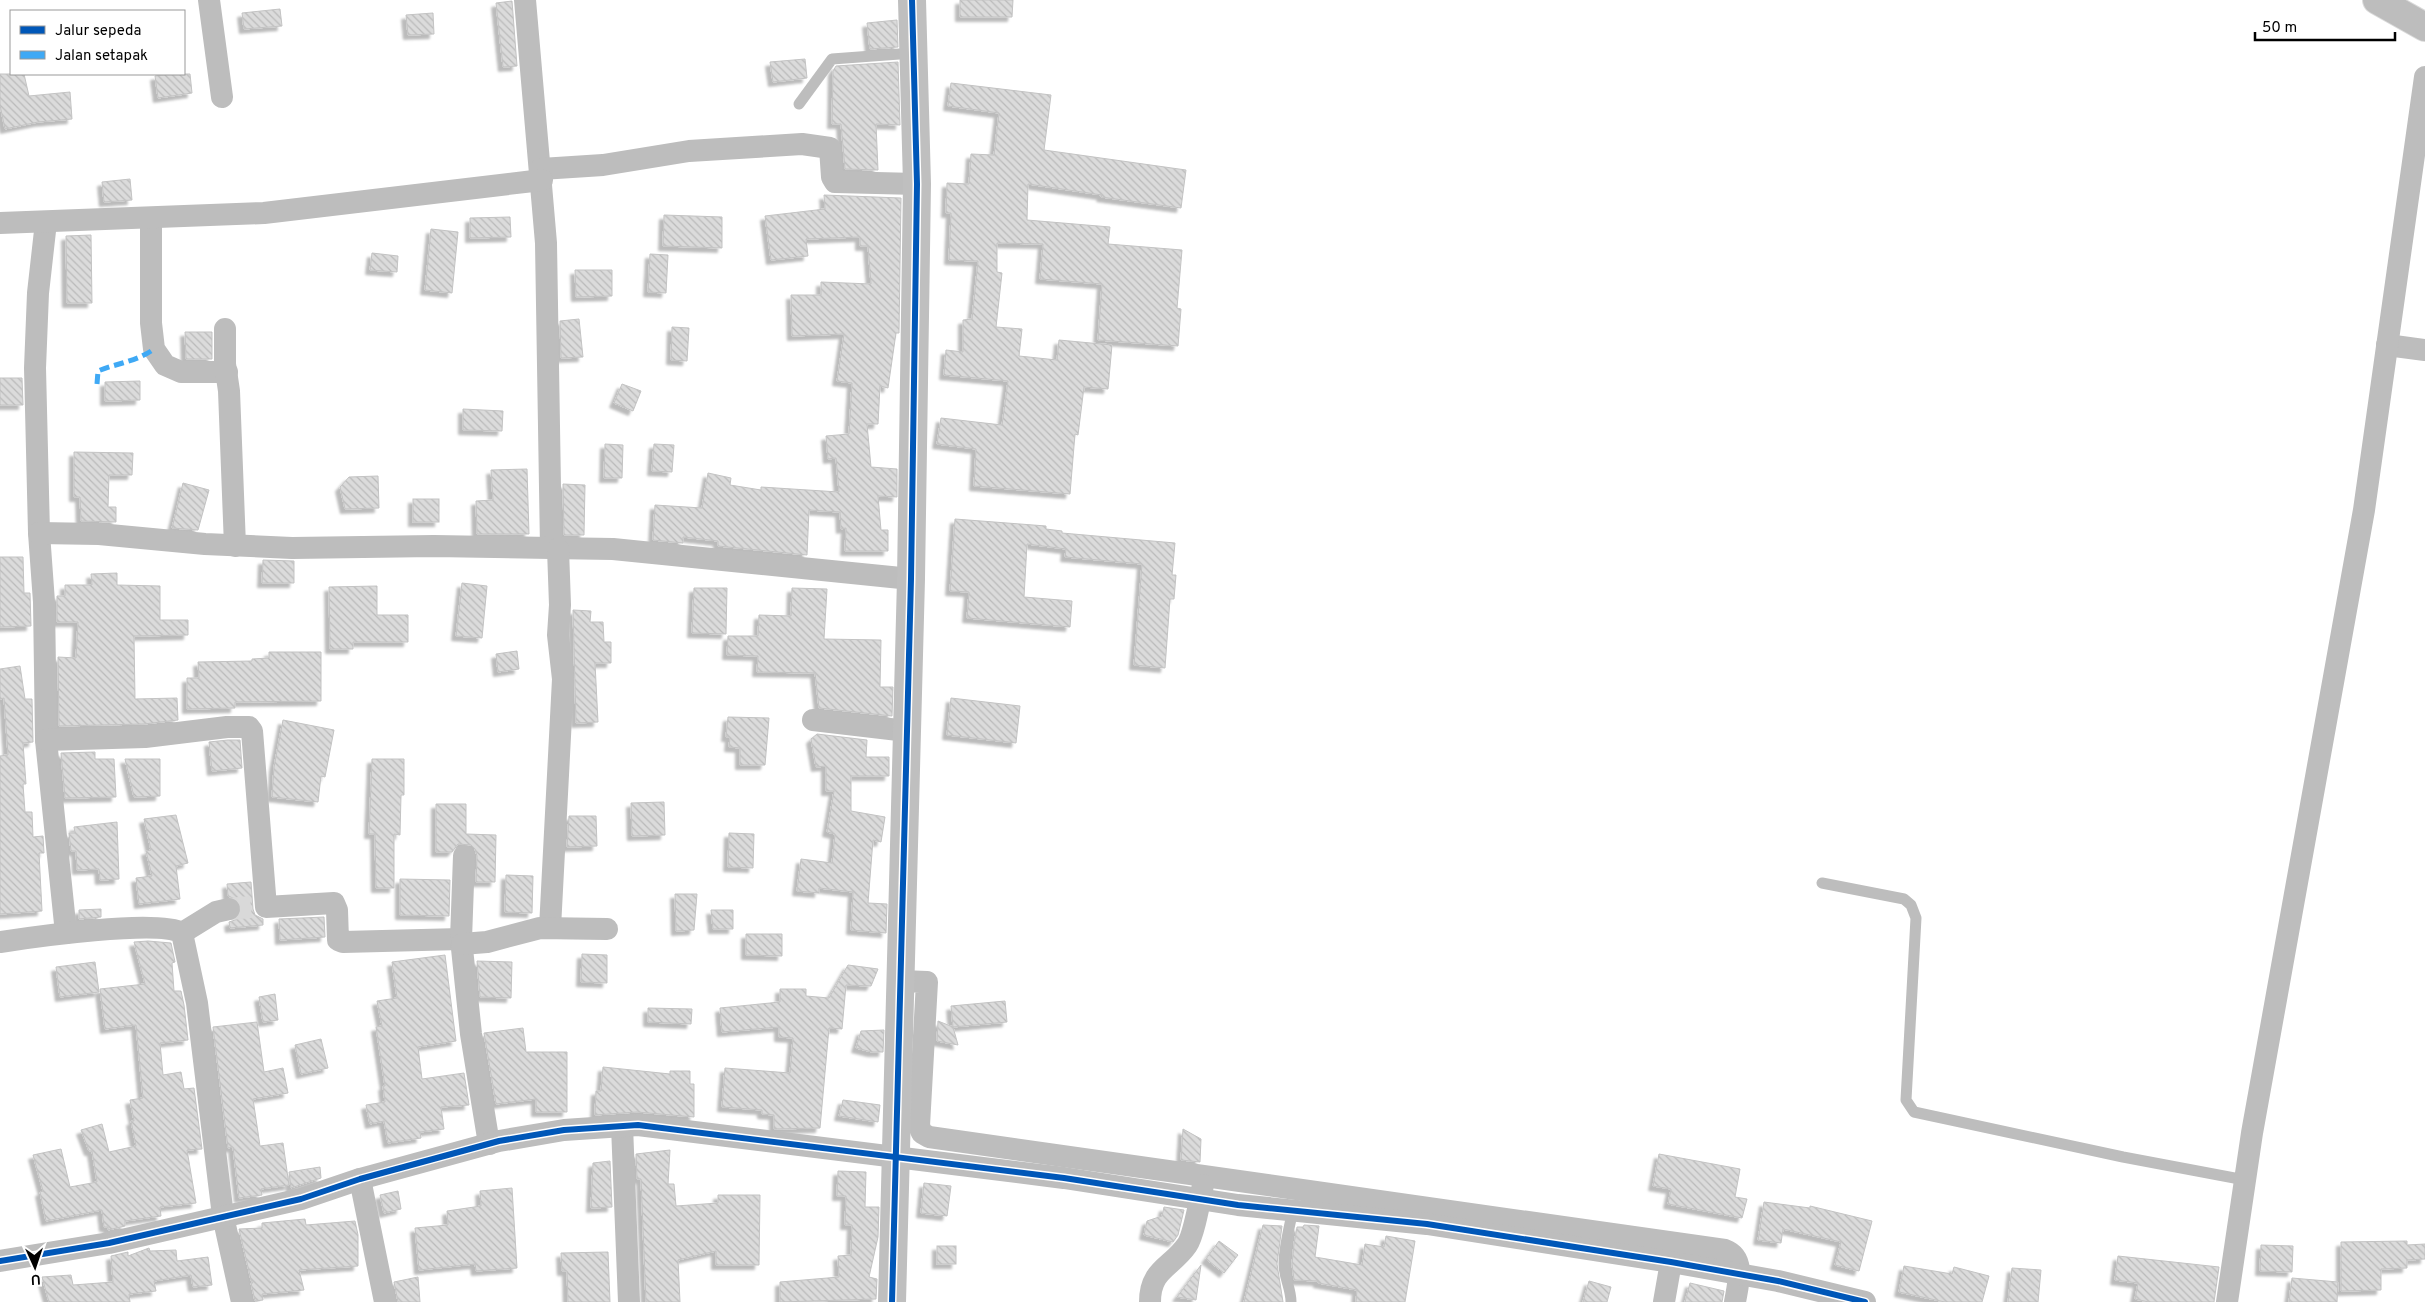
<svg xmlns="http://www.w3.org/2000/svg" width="2425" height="1302" font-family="Overpass,sans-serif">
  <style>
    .building { fill: url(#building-back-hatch); stroke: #c3c3c3; filter: url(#shadow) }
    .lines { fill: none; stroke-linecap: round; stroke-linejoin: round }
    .street-tunnel { stroke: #d9d9d9; stroke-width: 22; stroke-dasharray: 22 11; stroke-linecap: butt }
    .highway-casing { stroke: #dbdbdb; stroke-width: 30 }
    .lane { stroke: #bdbdbd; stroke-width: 11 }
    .street { stroke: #bdbdbd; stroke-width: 22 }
    .secondary { stroke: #bfbfbf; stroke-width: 28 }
    .highway { stroke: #bdbdbd; stroke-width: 28 }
    .quiet { stroke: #3fa9f5; stroke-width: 5; stroke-dasharray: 10 5; stroke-linecap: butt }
    .cycleway-casing { stroke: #fff; stroke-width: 9 }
    .cycleway { stroke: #0057b8; stroke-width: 6 }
  </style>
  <defs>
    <pattern id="building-back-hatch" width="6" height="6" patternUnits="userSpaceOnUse" patternTransform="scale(1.25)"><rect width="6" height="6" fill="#dbdbdb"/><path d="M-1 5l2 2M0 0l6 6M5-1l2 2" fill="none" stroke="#bababa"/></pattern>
    <filter id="shadow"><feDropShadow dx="-4.5" dy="4.5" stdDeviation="1" flood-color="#0004"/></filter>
  </defs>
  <rect width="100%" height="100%" fill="#fff"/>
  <g class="building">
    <path d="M960 0H1013L1012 17H960Z"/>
    <path d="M512 1 517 66 503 67 496 3Z"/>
    <path d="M280 9 282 26 244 29 242 13Z"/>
    <path d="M433 13 434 34 408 35 406 15Z"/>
    <path d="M897 20 898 47 870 49 867 23Z"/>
    <path d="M805 59 807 78 773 82 770 62Z"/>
    <path d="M898 62 900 125 876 124 878 170 845 169 841 124H832L833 71 836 66Z"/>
    <path d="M0 74H24L29 96 70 92 72 119 38 122 5 129 0 105Z"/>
    <path d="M170 74H190L192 93 158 98 155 76Z"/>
    <path d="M951 83 1051 95 1044 150 1186 170 1181 208 1101 197 1102 195 1028 184 1027 220 1110 227 1108 244 1182 250 1177 308 1181 309 1178 346 1098 340 1102 284 1040 279 1043 244 997 243V272L1002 273 996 327 1022 329 1019 356 1057 360 1059 340 1112 345 1108 389 1084 387 1078 435 1075 434 1070 494 974 486 976 449 937 444 941 418 1002 425 1008 381 944 375 946 350 963 352V320L972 319 978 261 949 260 951 213H946L947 183 969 184 971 154 994 155 999 113 948 106Z"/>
    <path d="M130 179 132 200 104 202 102 182Z"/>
    <path d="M824 195 901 198 899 333H896L888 388 880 386 878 424H867L871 467 897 469V497L878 496 881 530H888V551H845L846 528 841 529 840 512 809 510 807 555 718 546V541L683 537V543L653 540 655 505 702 508 708 473 731 478 730 485 761 490V487L839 492 836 458 828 459 826 436 849 434 852 383 837 381 844 334 792 336 791 295H821V282L871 284 868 246H860V237L806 239 808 256 771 260 765 216 825 209Z"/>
    <path d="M664 215 722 217V248L663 246Z"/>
    <path d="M510 217 511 237 470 238V218Z"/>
    <path d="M431 229 458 232 452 293 425 290Z"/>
    <path d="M91 235 92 303H67L66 236Z"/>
    <path d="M372 253 398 256 397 272 370 270Z"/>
    <path d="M650 254 668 255 666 293 648 292Z"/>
    <path d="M575 270H612V296L576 297Z"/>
    <path d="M579 319 583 357 561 358 560 321Z"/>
    <path d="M672 327 689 328 687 361 671 360Z"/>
    <path d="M185 332H212V359H186Z"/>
    <path d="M0 378H22L23 405H0Z"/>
    <path d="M140 381V400L105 401V382Z"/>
    <path d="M622 384 641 391 633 411 614 403Z"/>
    <path d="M463 409 503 411 502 431 463 430Z"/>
    <path d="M605 444 623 445 622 478H604Z"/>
    <path d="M654 444 674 445 672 472 652 471Z"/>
    <path d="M74 452 133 453 132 475H109L108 507H116V522L81 521 80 497H74Z"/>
    <path d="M527 469 529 534H477L476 501 493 500 491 470Z"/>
    <path d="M378 476 379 508 345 509 340 487 349 477Z"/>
    <path d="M183 483 209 490 198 530 172 528Z"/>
    <path d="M563 484 585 485 584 535H564Z"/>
    <rect x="413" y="499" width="26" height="23"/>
    <path d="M955 519 1046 526V529L1062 531V533L1175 543 1172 575H1176L1174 599H1170L1165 668 1134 665 1142 564 1065 557 1066 549 1027 544 1024 597 1072 601 1070 627 967 618 969 592 950 591Z"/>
    <path d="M0 557H23L24 593H30L31 626 0 627Z"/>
    <path d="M263 560 294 561V583H262Z"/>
    <path d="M117 573V585L160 586V620H188V635L134 636 135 699 177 698 178 720 144 724 59 726 58 657 76 658 78 622H57V596H65V585H92L91 574Z"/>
    <path d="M462 583 487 586 482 638 456 636Z"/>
    <path d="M377 586V615H408V642H353V649H330L329 587Z"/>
    <path d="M694 588H727L726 634 692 633Z"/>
    <path d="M792 588 827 589 824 639 881 640 880 687H893L892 716 819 708 815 673 757 672 758 656 727 655 728 636H758L759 615 791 616Z"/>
    <path d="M573 610 591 611 590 622H603L604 642H611V663H595L598 722 576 723Z"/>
    <path d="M517 651 519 669 498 672 496 654Z"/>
    <path d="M269 652H321V701L235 702V708L187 709V678H199L198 662 252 661V659L269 658Z"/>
    <path d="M20 666 25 699H32L33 742 23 743 26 784H23L25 812H32L33 837 43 836 44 853H39L42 911 0 914V756L8 755 4 698 0 699V669Z"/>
    <path d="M951 698 1020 706 1016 743 947 735Z"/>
    <path d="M728 717 769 718 765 765H740V748L729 747 730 737H726Z"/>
    <path d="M283 720 334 730 325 777 321 776 318 802 272 797 274 767Z"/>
    <path d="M817 734 867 740 866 757H889V776H851V811L885 817 881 842 873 840 868 903 887 904 886 933 851 930 853 892 819 888V893L797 891 801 859 832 863 835 834 827 832 834 791H826V766L816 767 811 739Z"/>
    <path d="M228 740H240L242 768 212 771 209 742Z"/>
    <path d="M95 752V759H114L116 797 65 798 61 753Z"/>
    <path d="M125 759H160V796L134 797Z"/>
    <path d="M372 759H404V795H401L400 835 394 834V888H376L375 834H369Z"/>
    <path d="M664 802 665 835 632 836 631 803Z"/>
    <path d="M436 804H466V834L496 835 495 882H476L477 856 475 849 471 845 458 844 452 852H436Z"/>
    <path d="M176 815 188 863 176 866 180 899 139 904 136 878 152 876 146 851 151 850 144 819Z"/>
    <path d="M569 816H596L597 846 567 847Z"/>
    <path d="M117 822 119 879 100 880 99 869 77 870 76 851H71L69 833H75L74 827Z"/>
    <path d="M729 833 754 834 753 868 728 867Z"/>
    <path d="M506 875 533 876 532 913 505 912Z"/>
    <path d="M400 879 450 880 449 916 400 915Z"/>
    <path d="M251 882 253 909 255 915 263 919V925L230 928 229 922 238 919 241 913 242 907 238 900 228 896 227 884Z"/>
    <path d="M675 894H697L694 930 676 931Z"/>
    <path d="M101 909V917L79 919V910Z"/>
    <path d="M711 910H733V929H713Z"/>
    <path d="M324 917 325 937 280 940 279 919Z"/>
    <path d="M746 934H782V956L746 955Z"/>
    <path d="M148 941 171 943 175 962 172 963 174 991H181L184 1005 188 1040 160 1043 163 1075 181 1072 184 1089 194 1088 202 1149 187 1150 196 1203 160 1207 161 1216 125 1221V1226L108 1230V1227H104L102 1210 46 1221 40 1192 43 1191 33 1155 61 1149 70 1187 97 1182 92 1151H89L81 1130 102 1124 109 1152 136 1146 131 1121H134L130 1100 143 1098 136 1025 105 1029 100 989 145 984 134 942Z"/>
    <path d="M582 954 607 955V983L581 982Z"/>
    <path d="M445 955 456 1041 418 1047 422 1079 464 1073 469 1105 441 1107 444 1129 420 1132 421 1138 388 1143 384 1121 370 1124 366 1105 385 1102 383 1086H385L376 1027 382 1026 377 1001 397 998 392 962Z"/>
    <path d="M477 961 512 962 511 998 480 997Z"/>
    <path d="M95 962 99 992 60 997 56 967Z"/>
    <path d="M848 965 878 969 871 986 846 985 842 1029 829 1028 820 1128 774 1129V1115L762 1114V1110L722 1107 725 1068 790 1073 793 1038 779 1037V1027L722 1032 720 1008 780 1002V989H806V996L829 998Z"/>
    <path d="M275 994 278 1020 263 1022 259 997Z"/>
    <path d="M1005 1001 1007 1022 953 1027 951 1006Z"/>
    <path d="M648 1008 692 1009 691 1024 648 1022Z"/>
    <path d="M938 1021 953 1027 958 1045 937 1041Z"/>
    <path d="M257 1022 264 1072 283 1068 288 1093 253 1099 260 1146 283 1143 289 1185 261 1189 262 1195 239 1198 233 1147 228 1148 213 1027Z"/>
    <path d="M523 1028 526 1052H567V1112H536V1099L496 1104 484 1033Z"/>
    <path d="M884 1030 883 1052H872L856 1048 861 1031Z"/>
    <path d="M321 1039 328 1068 301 1074 295 1045Z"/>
    <path d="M603 1067 670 1074V1071H690V1084H694V1117L637 1112 595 1115 596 1091H601Z"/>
    <path d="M843 1100 880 1105 878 1122 839 1116Z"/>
    <path d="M1183 1129 1201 1139 1200 1162 1181 1160Z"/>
    <path d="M670 1150 668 1184H674L676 1206 718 1203V1195H760L759 1265H716V1251L678 1260 680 1302H646L641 1179H637L636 1154Z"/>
    <path d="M1659 1154 1740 1169 1735 1197 1747 1199 1742 1218 1668 1204 1671 1189 1653 1186Z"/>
    <path d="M610 1161 612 1207 591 1208 593 1163Z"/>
    <path d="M320 1167 321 1178 291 1188 289 1172Z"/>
    <path d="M838 1171 866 1172 865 1207H879L878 1237 869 1277 877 1279 876 1299 780 1302V1282L839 1277 838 1256 851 1255 852 1225H845L846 1196H837Z"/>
    <path d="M924 1183 951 1186 947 1216 921 1213Z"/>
    <path d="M512 1188 517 1268 476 1271 475 1264 419 1270 415 1228 448 1225 447 1211 481 1206 480 1191Z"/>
    <path d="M398 1191 401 1209 384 1213 380 1195Z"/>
    <path d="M1764 1202 1810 1208V1206L1872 1221 1859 1271 1835 1265 1841 1242 1783 1229 1781 1243 1758 1240Z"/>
    <path d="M1164 1207 1184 1210 1178 1235 1173 1242 1144 1235 1147 1221 1162 1216Z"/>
    <path d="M305 1219 306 1225 355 1221 358 1235V1266L299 1270 304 1290 262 1294 263 1300 255 1301 251 1283H253L251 1280 239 1229 262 1228V1223Z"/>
    <path d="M1263 1225 1282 1226 1277 1264 1283 1302H1244Z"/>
    <path d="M1304 1225 1319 1226 1315 1257 1362 1265 1365 1244 1384 1247 1386 1236 1415 1241 1405 1302H1356L1357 1290 1318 1283V1281L1294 1280 1292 1264 1294 1244 1297 1227H1303Z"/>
    <path d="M1219 1241 1238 1255 1224 1273 1206 1259Z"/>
    <path d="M2407 1241V1245L2425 1244V1259L2407 1260V1268L2381 1269V1290L2341 1291V1242Z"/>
    <path d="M2261 1245 2293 1246 2292 1272 2260 1271Z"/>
    <rect x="937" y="1246" width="19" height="18"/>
    <path d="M149 1248 150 1251 176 1250 177 1261 208 1257 212 1285 193 1287 191 1275 154 1281 156 1291 129 1294 130 1302H49L42 1277 71 1275 73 1285 113 1282 111 1256 128 1252V1256Z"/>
    <path d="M608 1252 610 1302H568L567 1271H562L561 1253Z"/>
    <path d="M2118 1256 2219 1267 2214 1302H2149L2135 1299 2138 1283 2115 1280Z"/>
    <path d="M1201 1265 1196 1300 1177 1297Z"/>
    <path d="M1904 1266 1952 1274 1954 1267 1989 1276 1982 1302H1945L1899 1292Z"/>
    <path d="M2012 1268 2041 1270 2038 1302H2008Z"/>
    <path d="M418 1277 420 1302H398L394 1282Z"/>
    <path d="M2292 1278 2338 1282 2337 1302H2289Z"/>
    <path d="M1589 1281 1611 1287 1607 1302H1583Z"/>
    <path d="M1690 1283 1724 1291 1722 1302H1685Z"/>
  </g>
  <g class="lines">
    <path class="street-tunnel" d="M229 909 262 906"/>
    <defs>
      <path id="highway" d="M2377 0 2425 27"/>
    </defs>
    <use href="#highway" class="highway-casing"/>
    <g class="lane">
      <path d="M799 104 832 59 913 53"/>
      <path d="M1822 883 1904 899 1911 905 1916 918 1906 1100 1914 1112 2123 1157 2245 1180"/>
      <path d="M1291 1302C1291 1288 1284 1278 1284 1264 1284 1246 1290 1224 1294 1206"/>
    </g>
    <g class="street">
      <path d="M209 0 222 97"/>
      <path d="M525 0 546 243 551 548 613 549 911 579"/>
      <path d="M541 169 603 165 689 151 802 144 830 148 832 177 835 182 917 184"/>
      <path d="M151 218V323L154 349 165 365 181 372H227"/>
      <path d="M46 222 38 293 35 368 39 533 44 602 46 740 66 933"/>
      <path d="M0 223 264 213 542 180"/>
      <path d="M225 329V364L229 391 235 546"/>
      <path d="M2387 345 2425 350"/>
      <path d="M39 533 99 534 205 544 292 548 434 546 551 548"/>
      <path d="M813 720 907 731"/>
      <path d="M46 740 145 737 227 727H249L252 731 266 907 334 903 337 910 338 940 343 942 461 939"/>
      <path d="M464 856 461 939 471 1034 489 1144"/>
      <path d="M550 928 563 679 558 635 560 605 558 549"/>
      <path d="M182 933 216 912 229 909"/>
      <path d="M0 942C33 937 158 919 182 933L197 1003 223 1216 242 1302"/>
      <path d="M462 944 487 942 540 928 607 929"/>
      <path d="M901 981 927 982 919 1126 922 1133 929 1137 1725 1250C1746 1258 1738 1284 1735 1302"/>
      <path d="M622 1126 629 1302"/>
      <path d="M360 1179 385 1302"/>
      <path d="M0 1261 109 1243 301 1199 360 1179 499 1141 564 1130 638 1125 1064 1178 1238 1205 1427 1224 1671 1262 1778 1281 1865 1302"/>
      <path d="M1150 1302C1150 1269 1171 1268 1187 1245 1194 1235 1200 1199 1203 1185"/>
      <path d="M1664 1302 1671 1262"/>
      <path d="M2227 1302 2252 1133 2364 510 2425 77"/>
    </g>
    <path class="secondary" d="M892 1302 911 579 917 184 912 0"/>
    <use href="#highway" class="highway"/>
    <path class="quiet" d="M97 384 98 371C117 363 136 362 154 349"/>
    <defs>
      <g id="cycleway">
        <path d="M0 1261 109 1243 301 1199 360 1179 499 1141 564 1130 638 1125 1064 1178 1238 1205 1427 1224 1671 1262 1778 1281 1865 1302"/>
        <path d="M892 1302 911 579 917 184 912 0"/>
      </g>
    </defs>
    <use href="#cycleway" class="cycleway-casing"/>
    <use href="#cycleway" class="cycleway"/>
  </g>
  <rect x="10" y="10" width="175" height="65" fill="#ffffff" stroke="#999999"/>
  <rect x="20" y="26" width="25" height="8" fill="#0057b8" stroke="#999999"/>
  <text x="55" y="35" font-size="15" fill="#000000">Jalur sepeda</text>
  <rect x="20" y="51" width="25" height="8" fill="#3fa9f5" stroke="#999999"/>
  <text x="55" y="60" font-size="15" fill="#000000">Jalan setapak</text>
  <g transform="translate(35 1267) rotate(177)" stroke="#ffffff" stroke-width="4" paint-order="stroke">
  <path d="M0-4L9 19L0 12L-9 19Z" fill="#000000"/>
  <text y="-8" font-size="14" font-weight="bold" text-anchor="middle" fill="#000000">U</text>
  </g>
  <path d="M2255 32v8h140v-8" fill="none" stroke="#000000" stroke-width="2.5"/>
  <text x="2262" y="32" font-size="15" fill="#000000" stroke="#ffffff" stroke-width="4" paint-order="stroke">50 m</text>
</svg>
